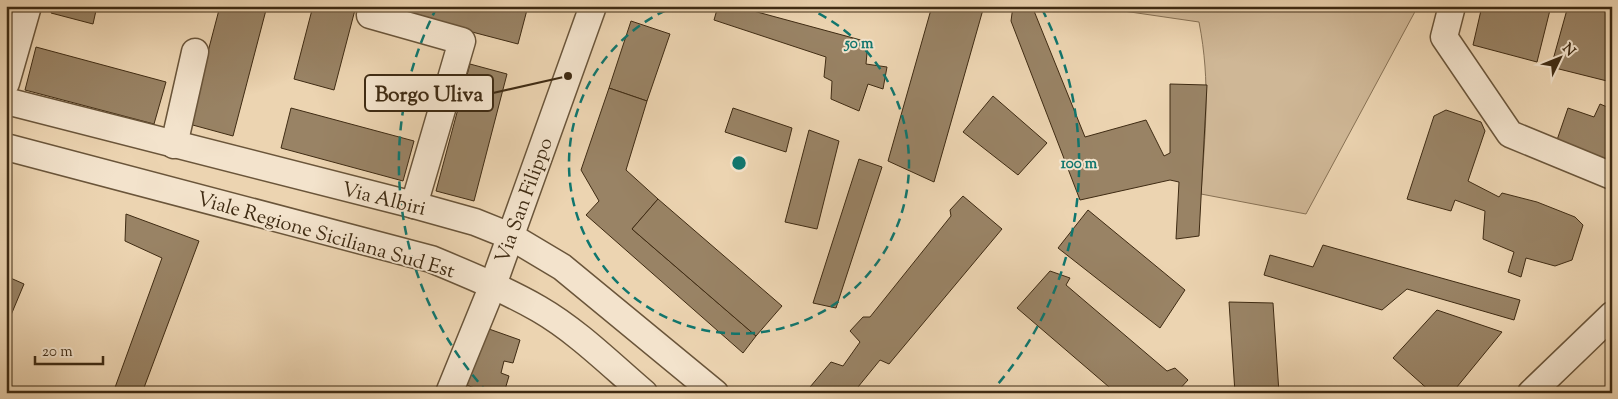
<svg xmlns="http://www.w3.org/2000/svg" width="1618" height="399" font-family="'Sorts Mill Goudy',serif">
<rect width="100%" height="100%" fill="#ecd4b1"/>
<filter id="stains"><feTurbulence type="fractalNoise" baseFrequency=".004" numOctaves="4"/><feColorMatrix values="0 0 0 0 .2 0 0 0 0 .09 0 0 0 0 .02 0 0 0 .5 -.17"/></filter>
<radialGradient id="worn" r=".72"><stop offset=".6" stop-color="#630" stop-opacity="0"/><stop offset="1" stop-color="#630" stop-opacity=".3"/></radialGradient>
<path fill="#cfb796" stroke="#877154" d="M1089 6H1418L1306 214 1201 194C1205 133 1211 83 1199 22Z"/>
<g fill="#998365" stroke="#3f2b13">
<polygon points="53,6 97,6 93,24 51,13"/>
<polygon points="220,6 253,6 266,10 233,136 189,124"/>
<polygon points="313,6 356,6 334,90 294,79"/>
<polygon points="389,6 528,6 518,44 388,10"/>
<polygon points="718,6 735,6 868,42 866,64 887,67 883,89 868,84 859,111 831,99 832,81 824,77 826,57 714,20"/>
<polygon points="932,6 984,6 934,182 888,161"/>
<polygon points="1013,6 1032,6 1085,137 1146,120 1164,156 1170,153 1170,84 1207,85 1199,236 1176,239 1179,182 1170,180 1080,200 1011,21"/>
<polygon points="1482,6 1551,6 1537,62 1473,45"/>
<polygon points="1568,6 1612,6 1611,82 1551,67"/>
<polygon points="631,21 670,34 647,101 609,88"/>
<polygon points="36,47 166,82 154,124 25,90"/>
<polygon points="470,64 507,74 474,201 436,191"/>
<polygon points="609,88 647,101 626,170 658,199 632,229 756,336 743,353 586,215 599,201 581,170"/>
<polygon points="993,96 1047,143 1018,175 963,132"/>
<polygon points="1600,104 1612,109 1612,162 1557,140 1568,108 1594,117"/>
<polygon points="291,108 414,141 403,181 281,148"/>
<polygon points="733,108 792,128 786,152 725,132"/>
<polygon points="1446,110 1481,122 1485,131 1468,181 1499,197 1502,193 1537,202 1575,217 1583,225 1572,260 1555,266 1526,258 1521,277 1508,272 1514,252 1483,239 1485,211 1455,200 1451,211 1407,199 1434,116"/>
<polygon points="809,130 839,141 817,229 785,222"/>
<polygon points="859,159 882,167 836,308 813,303"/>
<polygon points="963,196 1002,229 889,364 880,360 858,387 865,393 805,393 831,362 843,366 860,342 850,331 863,317 870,317 951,216 950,210"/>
<polygon points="658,199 782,306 756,336 632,229"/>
<polygon points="1088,210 1185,290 1160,328 1058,248"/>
<polygon points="126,214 199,241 142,393 113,393 162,258 125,241"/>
<polygon points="1323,245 1520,300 1514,320 1407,289 1382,310 1264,275 1270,255 1313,267"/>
<polygon points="1050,271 1070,278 1066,285 1167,371 1175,368 1188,380 1176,393 1116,393 1017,308"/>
<polygon points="6,276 24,284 6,327"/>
<polygon points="1229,302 1273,303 1279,393 1235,393"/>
<polygon points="1437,310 1502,332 1452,393 1432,393 1393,358"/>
<polygon points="489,329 520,340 513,363 504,361 501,373 509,376 504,393 490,393 463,384"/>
</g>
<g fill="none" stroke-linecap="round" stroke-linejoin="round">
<g stroke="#6a553a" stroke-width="29">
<g id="minor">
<polyline points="372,6 370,15 462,41 414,205"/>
<polyline points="1452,6 1444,37 1510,134 1612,176"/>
<polyline points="6,83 28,6"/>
<polyline points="6,101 414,205 475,222 510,236 562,267 715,393"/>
<polyline points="174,145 195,52"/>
<path d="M6 147 431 259C467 274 504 289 539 309 577 331 610 364 644 393"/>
<polyline points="449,393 493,285 593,6"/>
<polyline points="1531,393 1612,315"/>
</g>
</g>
<use href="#minor" stroke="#f3e3cc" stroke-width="26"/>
</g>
<g fill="none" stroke="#0f766e" stroke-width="2.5" stroke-dasharray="9 6">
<path d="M805 7A170 170 0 1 1 673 7"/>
<path d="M488 393A340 340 0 0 1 436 9M1042 9A340 340 0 0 1 990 393"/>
</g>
<g text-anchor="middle" stroke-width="4" stroke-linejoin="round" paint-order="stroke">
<g font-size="20" fill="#3f2b13" stroke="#f3e3cc">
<text transform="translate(384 198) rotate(14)" y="7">Via Albiri</text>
<text transform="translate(523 200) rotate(-70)" y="7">Via San Filippo</text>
<text transform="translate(326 234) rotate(16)" y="7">Viale Regione Siciliana Sud Est</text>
</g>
</g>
<circle cx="739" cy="163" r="8" fill="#0f766e" stroke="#f3e3cc" stroke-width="2.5"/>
<g font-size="15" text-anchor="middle" font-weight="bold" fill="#0f766e" stroke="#f3e3cc" stroke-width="4" stroke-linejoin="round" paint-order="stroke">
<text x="859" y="48">50 m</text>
<text x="1079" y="168">100 m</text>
</g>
<path fill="none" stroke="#3f2b13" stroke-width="2" d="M568 76L493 93"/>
<circle fill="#3f2b13" stroke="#f3e3cc" stroke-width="2" cx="568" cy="76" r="5"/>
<rect fill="#f3e3cc" stroke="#3f2b13" stroke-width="2" x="365" y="75" width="128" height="36" rx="5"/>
<g font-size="21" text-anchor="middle" font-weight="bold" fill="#3f2b13">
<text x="429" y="101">Borgo Uliva</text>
</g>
<rect width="1618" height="399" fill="none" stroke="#ecd4b1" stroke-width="25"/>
<rect x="8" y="8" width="1603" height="384" fill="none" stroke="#3f2b13" stroke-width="2.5"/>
<rect x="12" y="12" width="1593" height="374" fill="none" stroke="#3f2b13"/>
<g transform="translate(1560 58) rotate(47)" stroke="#f3e3cc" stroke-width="4" paint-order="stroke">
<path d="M0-4L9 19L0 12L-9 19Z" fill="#3f2b13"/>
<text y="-8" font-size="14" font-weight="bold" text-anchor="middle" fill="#3f2b13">N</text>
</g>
<path d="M35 356v8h68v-8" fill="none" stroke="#3f2b13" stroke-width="2.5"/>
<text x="42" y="356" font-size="15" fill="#3f2b13" stroke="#f3e3cc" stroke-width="4" paint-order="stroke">20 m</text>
<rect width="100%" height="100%" filter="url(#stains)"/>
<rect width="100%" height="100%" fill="url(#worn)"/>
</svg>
